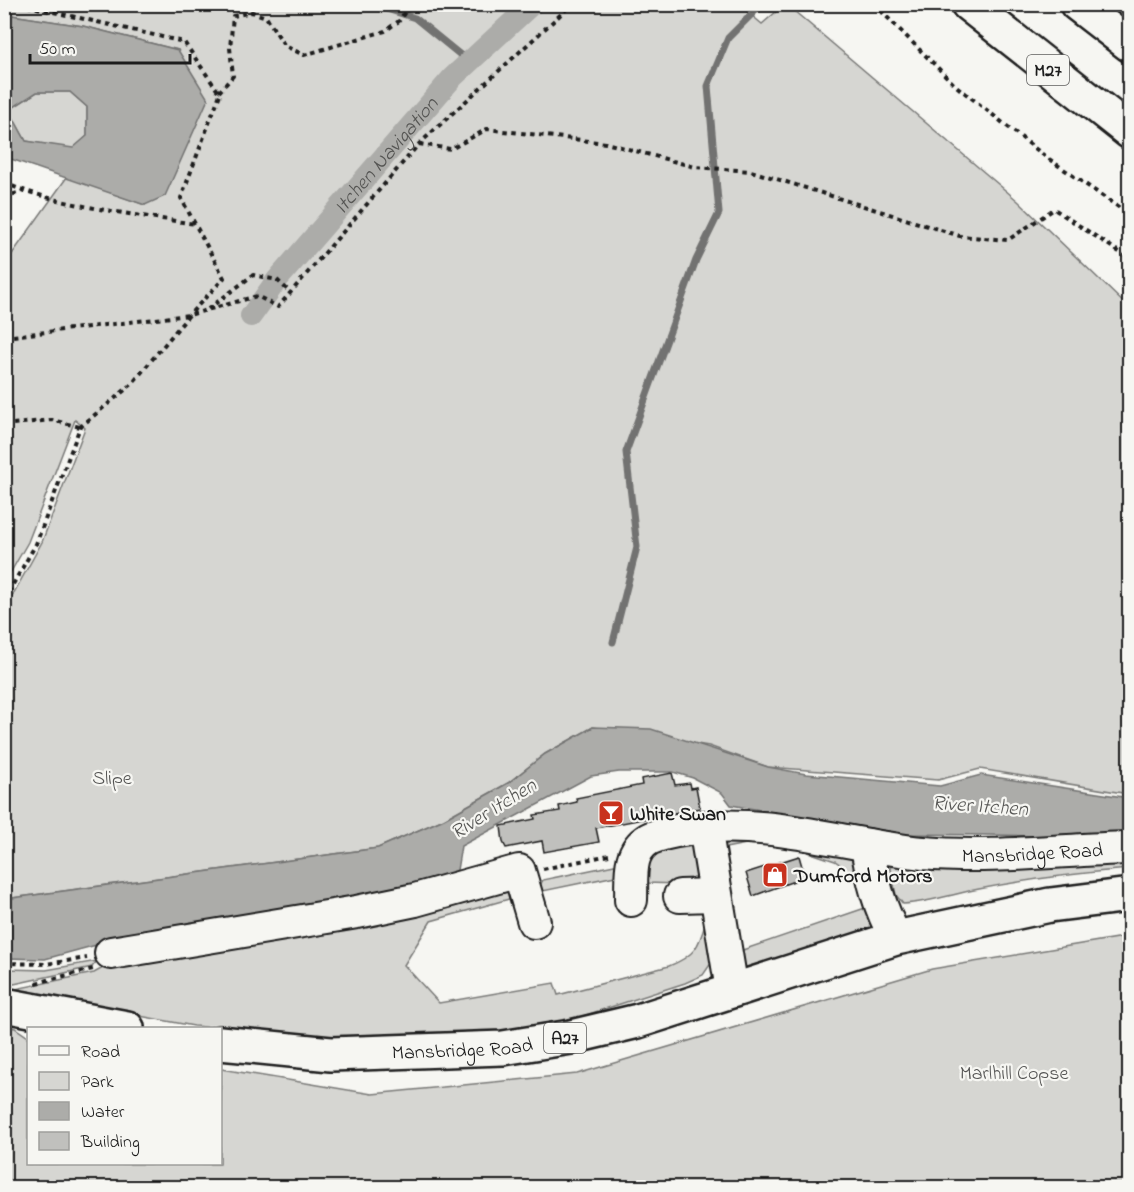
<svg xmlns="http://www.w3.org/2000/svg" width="1134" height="1192" font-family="'Indie Flower',sans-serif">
<rect width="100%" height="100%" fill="#f6f6f2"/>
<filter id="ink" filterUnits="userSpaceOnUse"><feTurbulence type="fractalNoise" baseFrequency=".0167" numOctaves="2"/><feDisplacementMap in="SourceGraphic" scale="12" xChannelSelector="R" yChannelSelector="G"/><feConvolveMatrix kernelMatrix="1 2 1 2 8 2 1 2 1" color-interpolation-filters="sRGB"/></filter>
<g filter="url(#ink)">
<g fill="#d6d6d2" stroke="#797977" stroke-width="1.5">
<polygon points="738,4 762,24 784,5 787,5 1018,201 1129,308 1129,794 980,769 938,780 768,767 709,746 593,727 545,754 508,783 444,819 378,848 5,899 5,609 42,542 85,428 75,420 28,542 5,582 5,264 67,177 145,205 178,50 83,26 5,14 5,5"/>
<polygon points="37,92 70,92 87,107 87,136 73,149 26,141 9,110"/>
<polygon points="718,833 848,850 861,880 849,880 845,868 835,861 781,843 751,843 720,849"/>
<polygon points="698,836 700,878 680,884 646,883 647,856"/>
<path d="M1129 853V869C1079 873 1029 879 979 889 953 894 930 902 903 904L896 895 888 855Z"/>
<polygon points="619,864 615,876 543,891 540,885 543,880"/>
<path d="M509 886 516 897 431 921 404 965 439 1003 554 983 558 995 669 966C699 954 699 944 708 915L714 959 703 975 685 983 555 1025 483 1038 331 1039 194 1026 15 993V989L94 973 121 958Z"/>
<polygon points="871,906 876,920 873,931 746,974 734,953"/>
<polygon points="1129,936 1129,1187 5,1187 5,1026 15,1028 28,1037 28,1164 220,1164 221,1069 372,1094 577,1074 932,969"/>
<polygon points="97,961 92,967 14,984 5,983 5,969 46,970"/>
</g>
<g fill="#acaca9" stroke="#727271" stroke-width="1.5" fill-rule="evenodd">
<path d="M5 14 83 26 178 50 208 99 165 196 145 205 5 157ZM37 92H70L87 107V136L73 148 26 141 9 110Z"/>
<polygon points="593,727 651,729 768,767 806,774 940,786 981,775 1129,798 1129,837 905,834 731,805 722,793 693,778 673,772 619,772 591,776 461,846 455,882 122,938 45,959 5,958 5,899 378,848 444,819 508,783 545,754"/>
</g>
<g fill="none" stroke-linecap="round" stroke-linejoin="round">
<g stroke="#727271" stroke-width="7">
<polyline points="374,5 415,18 469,62"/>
<polyline points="613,642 637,547 626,452 696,260 719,213 708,86 728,38 762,4"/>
</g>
<path stroke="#acaca9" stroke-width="22" id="s1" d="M251 316 277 280 453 77 532 4"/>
</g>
<g fill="#c0c0bd" stroke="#1c1c1c" stroke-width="1.5">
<polygon points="672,773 675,785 690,783 691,788 696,787 700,808 596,828 599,842 544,852 542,841 506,848 503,842 501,826 535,819 534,815 560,811 559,806 577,802 576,798 642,785 641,779"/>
<polygon points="799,856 805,877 753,896 746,873"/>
</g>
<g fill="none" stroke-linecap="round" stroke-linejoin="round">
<g stroke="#1c1c1c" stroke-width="36">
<g id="minor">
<polyline points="705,827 732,990"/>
<path d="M867 845C872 880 879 907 896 938"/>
<polyline points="680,896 715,895"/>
<path id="s2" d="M631 900C632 878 627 852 649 839 661 833 676 831 689 829 769 818 844 845 923 853 990 859 1060 850 1127 848"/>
<polyline points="111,953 357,912 415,900 519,871 534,922"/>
</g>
</g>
<g stroke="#1c1c1c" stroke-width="38">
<g id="major">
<polyline points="4,1005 127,1028"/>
<path id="s3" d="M220 1043 331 1054 503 1048 571 1037 638 1021 896 938 1050 905 1130 895"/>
</g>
</g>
<g stroke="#1c1c1c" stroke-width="38">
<g id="highway">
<polyline points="968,4 1130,132"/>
<polyline points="1077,4 1130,45"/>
</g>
</g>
<g stroke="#1c1c1c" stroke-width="4" stroke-dasharray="4.5 4.5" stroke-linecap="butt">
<polyline points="874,4 955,85 1046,157 1130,215"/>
<polyline points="219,92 233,76 230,48 233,16 252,12 266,17 285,46 304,55 385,31 399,21 410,4"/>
<polyline points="419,144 451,149 487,129 606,143 695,167 751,171 960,236 1008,240 1054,209 1130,259"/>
<path d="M4 183C64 207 132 214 195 224"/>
<polyline points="4,197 24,191"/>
<polyline points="208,309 253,275 277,280 291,293"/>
<polyline points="4,337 189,315 257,296 278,307 419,144 572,4"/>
<polyline points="4,425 52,420 80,427"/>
<polyline points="4,600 36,544 80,427 131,385 189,315 224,278 181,198 220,94 184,42 19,4"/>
<polyline points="543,869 609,855"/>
<polyline points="4,963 46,964 87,958"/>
<polyline points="36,983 93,969"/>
</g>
<use href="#minor" stroke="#f6f6f2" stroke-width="32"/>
<use href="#major" stroke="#f6f6f2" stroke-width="33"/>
<use href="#highway" stroke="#f6f6f2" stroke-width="33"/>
</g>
</g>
<defs>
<g id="bar-square" transform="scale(1.35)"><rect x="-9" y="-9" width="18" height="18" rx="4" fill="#c8321e" stroke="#f6f6f2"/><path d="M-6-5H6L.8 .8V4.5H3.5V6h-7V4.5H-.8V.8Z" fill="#fff"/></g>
<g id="shop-square" transform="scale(1.35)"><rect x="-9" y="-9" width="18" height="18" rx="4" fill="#c8321e" stroke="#f6f6f2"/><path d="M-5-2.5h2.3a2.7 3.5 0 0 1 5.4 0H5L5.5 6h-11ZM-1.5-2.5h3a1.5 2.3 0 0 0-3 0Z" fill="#fff"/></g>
</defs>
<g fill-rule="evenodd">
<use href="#bar-square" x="611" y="813"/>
<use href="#shop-square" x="775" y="875"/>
</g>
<g text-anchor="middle" stroke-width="4.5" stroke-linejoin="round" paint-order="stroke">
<g fill="#f6f6f2" stroke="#5d5d5c" stroke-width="1.5">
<rect x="1027" y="55" width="42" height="30" rx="4.5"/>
<rect x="544" y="1023" width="42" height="30" rx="4.5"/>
</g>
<g font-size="18" font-weight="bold" fill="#1c1c1c">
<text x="1048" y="76">M27</text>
<text x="565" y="1044">A27</text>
</g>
<g font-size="20" fill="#545453" stroke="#f6f6f2">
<text x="112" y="784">Slipe</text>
<text x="1014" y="1079">Marlhill Copse</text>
</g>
<g font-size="20" font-weight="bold" fill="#1c1c1c" stroke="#f6f6f2" text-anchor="start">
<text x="630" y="820">White Swan</text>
<text x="794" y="882">Dumford Motors</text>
</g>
<g font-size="20" fill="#1c1c1c" stroke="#f6f6f2">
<text dy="7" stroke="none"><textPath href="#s2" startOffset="454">Mansbridge Road</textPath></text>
<text dy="7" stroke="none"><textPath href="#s3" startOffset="243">Mansbridge Road</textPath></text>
</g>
<g font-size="21" font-style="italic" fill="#565654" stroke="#f6f6f2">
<text dy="7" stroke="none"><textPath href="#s1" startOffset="210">Itchen Navigation</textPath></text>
<text transform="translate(980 805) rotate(4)" y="7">River Itchen</text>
<text transform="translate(493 808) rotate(-32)" y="7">River Itchen</text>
</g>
</g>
<rect width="1134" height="1192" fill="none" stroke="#f6f6f2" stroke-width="24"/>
<rect x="12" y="12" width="1110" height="1168" fill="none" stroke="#1c1c1c" stroke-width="2" filter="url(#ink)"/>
<rect x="27" y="1027" width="195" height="138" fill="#f6f6f2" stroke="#9f9f9c" stroke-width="1.5"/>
<rect x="39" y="1046" width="30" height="9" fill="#f6f6f2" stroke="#9f9f9c" stroke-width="1.5"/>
<text x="81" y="1057" font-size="18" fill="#1c1c1c">Road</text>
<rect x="39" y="1072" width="30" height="18" fill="#d6d6d2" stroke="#9f9f9c" stroke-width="1.5"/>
<text x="81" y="1087" font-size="18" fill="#1c1c1c">Park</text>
<rect x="39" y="1102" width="30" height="18" fill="#acaca9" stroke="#9f9f9c" stroke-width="1.5"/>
<text x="81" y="1117" font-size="18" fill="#1c1c1c">Water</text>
<rect x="39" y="1132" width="30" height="18" fill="#c0c0bd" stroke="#9f9f9c" stroke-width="1.5"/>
<text x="81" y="1147" font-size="18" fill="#1c1c1c">Building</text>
<path d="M30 54v9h160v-9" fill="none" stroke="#1c1c1c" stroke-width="3"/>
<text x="39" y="54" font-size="18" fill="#1c1c1c" stroke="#f6f6f2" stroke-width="4.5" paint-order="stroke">50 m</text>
</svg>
